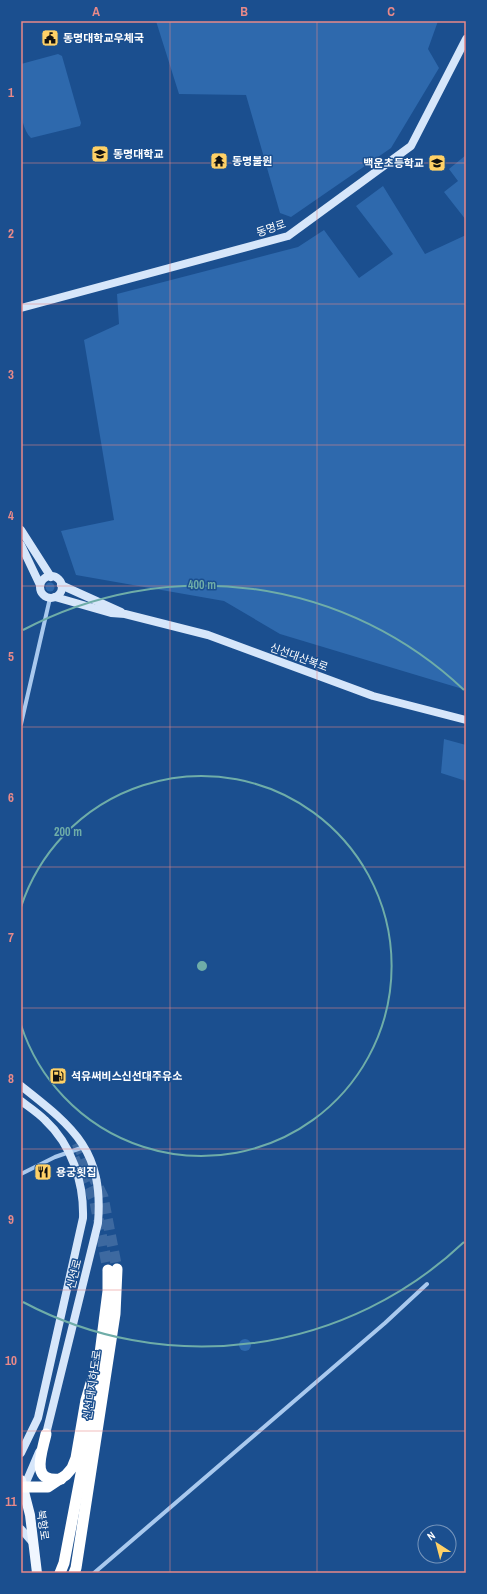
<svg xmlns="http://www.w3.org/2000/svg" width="487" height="1594" font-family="'Archivo Narrow','Noto Sans KR',sans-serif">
<rect width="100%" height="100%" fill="#1b4f8f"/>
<g fill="#2e69ad">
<polygon points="156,21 438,21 428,49 439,68 391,148 291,217 280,213 246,95 179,94"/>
<path d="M58 54 62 56 81 123 80 126 31 138C16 123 21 84 21 64Z"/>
<polygon points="466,155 466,220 444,192 458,181 449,169"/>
<polygon points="383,186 425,254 466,235 466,690 280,634 224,601 76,575 61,531 114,520 84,340 119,324 117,294 298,247 324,230 359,278 393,254 356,206"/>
<circle cx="50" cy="587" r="4.5"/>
<polygon points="444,739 466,745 466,781 441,773"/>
<circle cx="245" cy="1345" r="6"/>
</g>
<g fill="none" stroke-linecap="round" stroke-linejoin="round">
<g stroke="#3d69a0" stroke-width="11" stroke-dasharray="11 5.5" stroke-linecap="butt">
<polyline points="77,1143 103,1197 117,1269"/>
<polyline points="74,1158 95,1202 108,1270"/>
</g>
<g stroke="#a9c9ee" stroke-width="4">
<polyline points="21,724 50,598"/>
<polyline points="21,1174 55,1157 84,1147"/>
<polyline points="94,1573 385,1323 427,1284"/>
</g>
<g stroke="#d6e6fa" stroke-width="8">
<polyline points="21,308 288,236 411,146 466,39"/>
<polyline points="21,530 51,577"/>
<polyline points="21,545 40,585"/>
<circle cx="51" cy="587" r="11"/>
<polyline points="61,585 121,612"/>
<polyline points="55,597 111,613 125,614 208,635 373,696 466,720"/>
<path d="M21 1086C73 1127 104 1150 98 1223L45 1438"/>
<path d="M21 1101C29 1107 38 1113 45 1120 72 1145 84 1183 83 1218L38 1418 21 1453"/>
<polyline points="21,1490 24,1487 39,1452"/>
<polyline points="21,1529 33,1543"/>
</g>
<polyline stroke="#f0f6ff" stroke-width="10" points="21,1480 30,1515 37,1573"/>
<g stroke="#fff" stroke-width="11">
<path d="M46 1434C42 1453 29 1483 61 1479"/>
<polyline points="24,1487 48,1487 66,1475 72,1468 76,1458 86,1400 91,1383"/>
<polyline points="60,1573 64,1563 92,1416 108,1291 108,1270"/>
<polyline points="74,1573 76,1568 115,1314 117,1269"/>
</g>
</g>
<path fill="none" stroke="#e88989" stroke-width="1" stroke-opacity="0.55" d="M170 21V1573M317 21V1573M21 163H466M21 304H466M21 445H466M21 586H466M21 727H466M21 867H466M21 1008H466M21 1149H466M21 1290H466M21 1431H466"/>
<g fill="none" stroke="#6fada8" stroke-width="2">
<path d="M21 907A190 190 0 1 1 21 1025"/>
<path d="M464 1242A381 381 0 0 1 23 1302M23 630A381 381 0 0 1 464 690"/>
</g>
<defs>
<g id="civic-square" transform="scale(0.9)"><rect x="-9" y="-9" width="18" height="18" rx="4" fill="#ffd166" stroke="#1b4f8f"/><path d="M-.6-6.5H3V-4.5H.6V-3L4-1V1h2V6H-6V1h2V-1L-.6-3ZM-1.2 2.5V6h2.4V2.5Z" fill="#111"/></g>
<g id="university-square" transform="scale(0.9)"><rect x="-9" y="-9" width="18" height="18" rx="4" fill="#ffd166" stroke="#1b4f8f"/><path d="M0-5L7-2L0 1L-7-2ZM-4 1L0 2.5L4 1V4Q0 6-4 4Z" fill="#111"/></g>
<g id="temple-square" transform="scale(0.9)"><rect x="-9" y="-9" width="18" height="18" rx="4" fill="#ffd166" stroke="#1b4f8f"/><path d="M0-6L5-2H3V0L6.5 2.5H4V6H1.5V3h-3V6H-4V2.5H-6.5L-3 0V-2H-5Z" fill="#111"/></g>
<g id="school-square" transform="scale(0.9)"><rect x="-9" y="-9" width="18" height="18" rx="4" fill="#ffd166" stroke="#1b4f8f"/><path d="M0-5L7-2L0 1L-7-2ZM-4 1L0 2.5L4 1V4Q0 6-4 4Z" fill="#111"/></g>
<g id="fuel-square" transform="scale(0.9)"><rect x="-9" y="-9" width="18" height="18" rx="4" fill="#ffd166" stroke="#1b4f8f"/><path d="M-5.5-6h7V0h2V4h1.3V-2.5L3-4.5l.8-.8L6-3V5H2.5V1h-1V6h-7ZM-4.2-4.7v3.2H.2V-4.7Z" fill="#111"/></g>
<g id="restaurant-square" transform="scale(0.9)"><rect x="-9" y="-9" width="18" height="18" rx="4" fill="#ffd166" stroke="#1b4f8f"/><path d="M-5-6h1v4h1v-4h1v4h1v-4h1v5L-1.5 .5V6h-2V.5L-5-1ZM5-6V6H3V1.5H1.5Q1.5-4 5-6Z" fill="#111"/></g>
</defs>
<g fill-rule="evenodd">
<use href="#civic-square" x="50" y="38"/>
<use href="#university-square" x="100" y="154"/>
<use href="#temple-square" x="219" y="161"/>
<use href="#school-square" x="437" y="163"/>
<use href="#fuel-square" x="58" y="1076"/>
<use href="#restaurant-square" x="43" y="1172"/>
</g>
<g text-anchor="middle" stroke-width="3" stroke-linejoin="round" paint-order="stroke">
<g font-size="11" font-weight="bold" fill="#fff" stroke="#1b4f8f" text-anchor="start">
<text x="63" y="42">동명대학교우체국</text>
<text x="113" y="158">동명대학교</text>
<text x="232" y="165">동명불원</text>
<text x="424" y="167" text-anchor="end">백운초등학교</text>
<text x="71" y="1080">석유써비스신선대주유소</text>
<text x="56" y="1176">용궁횟집</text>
</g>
<g font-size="11" fill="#fff" stroke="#1b4f8f">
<text transform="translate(271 228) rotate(-19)" y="4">동명로</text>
<text transform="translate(299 657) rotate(20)" y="4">신선대산복로</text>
<text transform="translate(74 1274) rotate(-76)" y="4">신선로</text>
<text transform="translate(92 1385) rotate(-82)" y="4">신선대지하도로</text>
<text transform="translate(43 1525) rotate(82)" y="4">북항로</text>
</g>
</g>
<circle cx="202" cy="966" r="6" fill="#6fada8" stroke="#1b4f8f" stroke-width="2"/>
<g font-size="12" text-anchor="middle" font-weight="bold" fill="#6fada8" stroke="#1b4f8f" stroke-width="3" stroke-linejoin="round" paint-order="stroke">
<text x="202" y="589">400 m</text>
<text x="68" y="836">200 m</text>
</g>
<rect width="487" height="1594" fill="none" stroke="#1b4f8f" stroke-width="44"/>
<g transform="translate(437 1544) rotate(324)"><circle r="19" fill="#1b4f8f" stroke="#7695bc"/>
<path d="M0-3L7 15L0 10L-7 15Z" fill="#ffd166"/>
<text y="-6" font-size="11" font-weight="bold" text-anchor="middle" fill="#ffffff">N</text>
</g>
<rect x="22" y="22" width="443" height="1550" fill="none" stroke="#e88989" stroke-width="1.5"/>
<g font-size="13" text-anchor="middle" font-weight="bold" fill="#e88989">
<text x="96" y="16">A</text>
<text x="244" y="16">B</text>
<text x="391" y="16">C</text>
<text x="11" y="97">1</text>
<text x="11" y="238">2</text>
<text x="11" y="379">3</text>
<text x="11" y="520">4</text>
<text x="11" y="661">5</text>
<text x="11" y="802">6</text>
<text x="11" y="942">7</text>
<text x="11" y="1083">8</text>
<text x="11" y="1224">9</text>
<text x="11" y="1365">10</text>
<text x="11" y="1506">11</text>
</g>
</svg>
